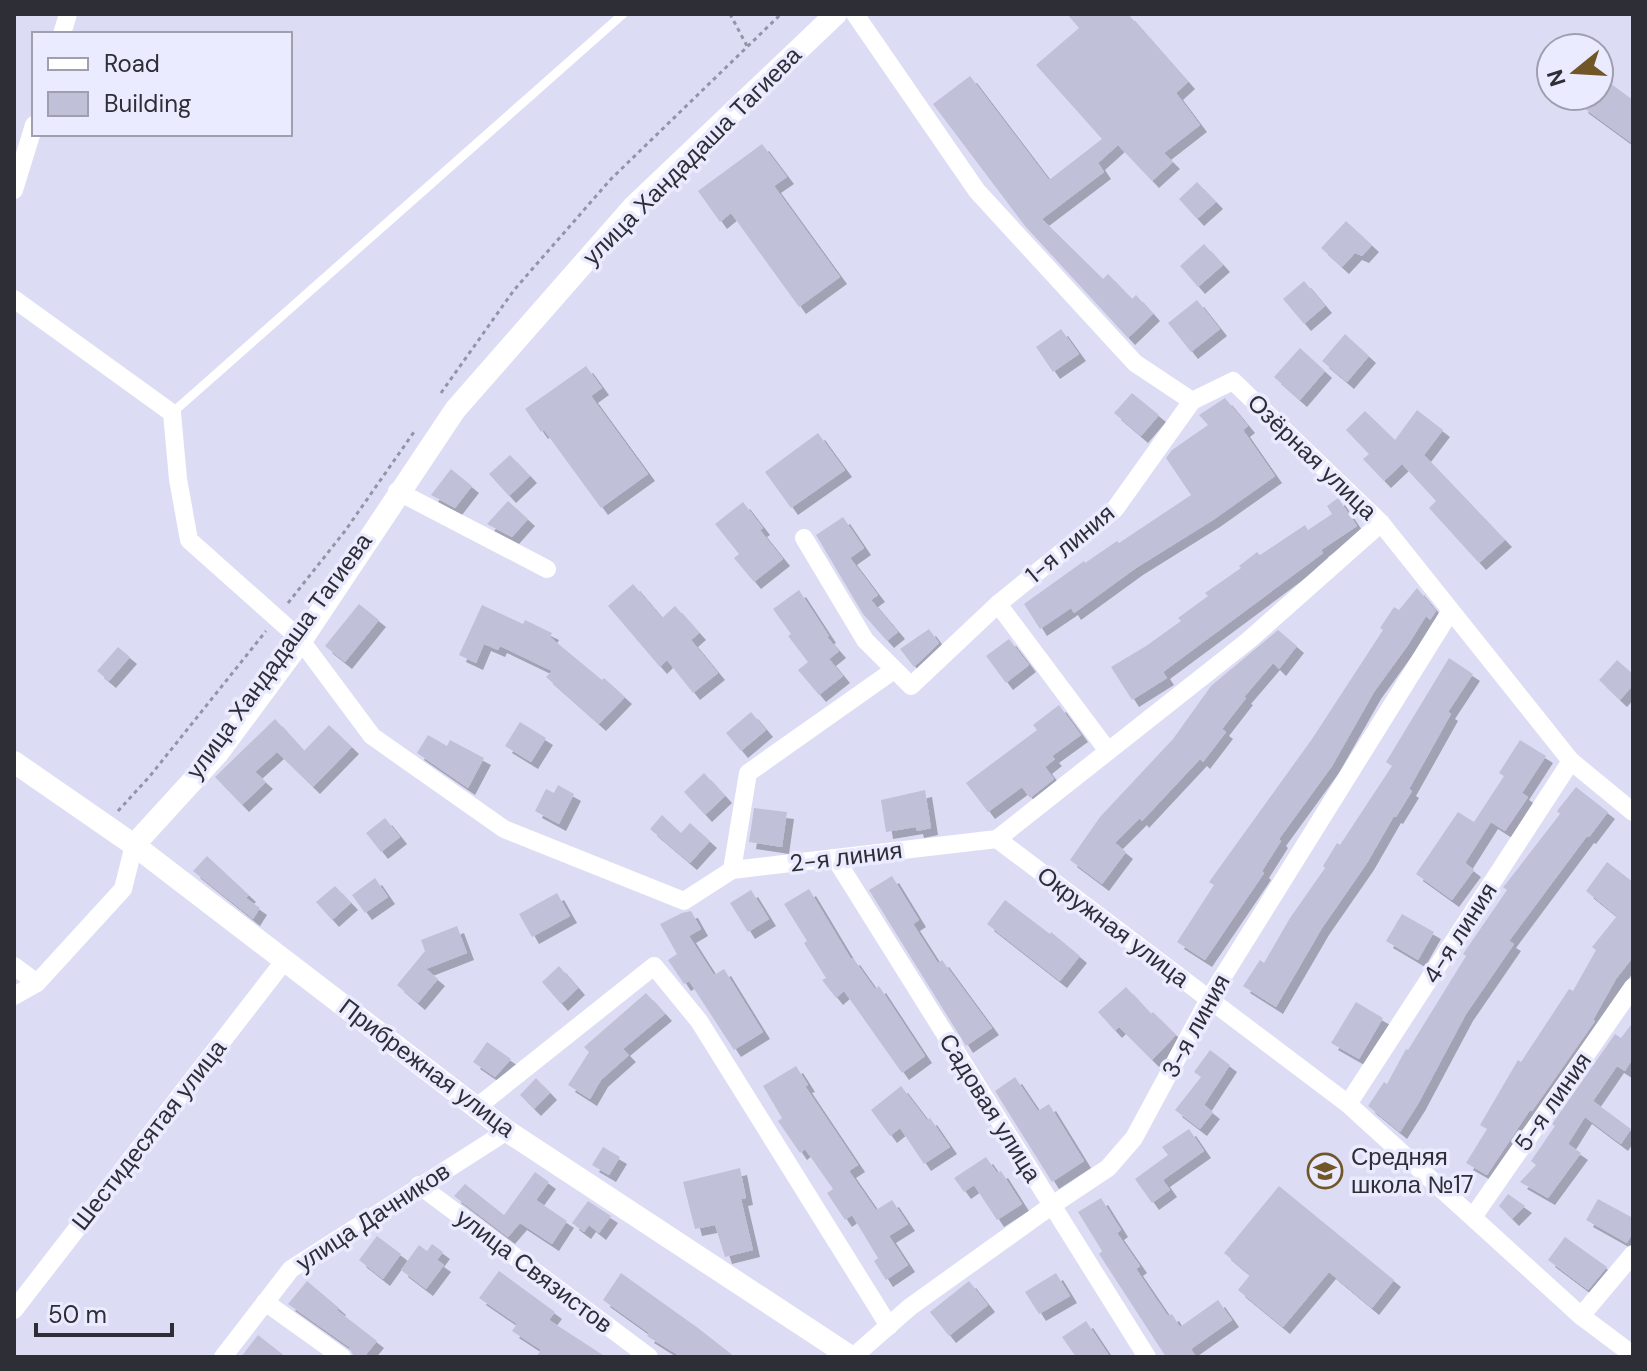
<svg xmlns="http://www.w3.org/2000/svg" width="1647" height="1371" font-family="'DM Sans',sans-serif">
<defs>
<filter id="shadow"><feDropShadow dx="7" dy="7" stdDeviation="0" flood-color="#0004"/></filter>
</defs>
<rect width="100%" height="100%" fill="#dcddf5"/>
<g fill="#c0c1d8" filter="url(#shadow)">
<polygon points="1067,14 1128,14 1188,82 1176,93 1200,125 1164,153 1173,162 1152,181 1118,145 1098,163 1104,172 1042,219 1103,279 1108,274 1132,299 1136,295 1153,314 1128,338 1025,226 933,104 970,76 1049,180 1102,139 1036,65 1079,28"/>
<polygon points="1599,75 1633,100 1633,144 1581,106 1588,96 1599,96"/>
<polygon points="762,144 787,177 774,186 840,277 799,307 731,213 720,222 698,191"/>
<polygon points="1197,182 1216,202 1197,219 1179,199"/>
<polygon points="1346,221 1372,245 1362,256 1355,253 1342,267 1321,248"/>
<polygon points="1204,244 1223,265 1198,287 1180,266"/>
<polygon points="1304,281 1325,306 1304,324 1283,299"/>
<polygon points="1197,300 1220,329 1191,352 1168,323"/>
<polygon points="1061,329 1079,354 1053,372 1036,347"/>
<polygon points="1345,334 1369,356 1347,382 1322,361"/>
<polygon points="1300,348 1325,371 1300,400 1274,377"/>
<polygon points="586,366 602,388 591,396 648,474 601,508 544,430 541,432 525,409"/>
<polygon points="1132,393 1159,415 1141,436 1114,413"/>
<polygon points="1225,398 1248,426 1243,430 1275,476 1213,520 1136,568 1074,613 1071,608 1040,629 1024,604 1084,561 1085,563 1117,541 1119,543 1191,495 1166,458 1172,450 1208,425 1199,415"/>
<polygon points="1417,410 1443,430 1424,455 1505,540 1479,563 1429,508 1436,501 1402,464 1384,481 1363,459 1369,454 1346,430 1365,411 1395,440"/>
<polygon points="818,433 845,470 791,508 765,472"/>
<polygon points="510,455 530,476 509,496 489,474"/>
<polygon points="451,469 472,486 455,508 431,495"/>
<polygon points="1338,498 1357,526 1321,550 1323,553 1163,672 1167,678 1132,700 1111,667 1146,646 1181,621 1178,618 1208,596 1205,593 1241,568 1239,566 1257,552 1260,555 1305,525 1308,530 1332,514 1327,506"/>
<polygon points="508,501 528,519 512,537 487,524"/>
<polygon points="743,502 763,528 760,530 783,559 754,582 734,558 739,554 715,524"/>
<polygon points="843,517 864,548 850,558 878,595 871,600 898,632 887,641 863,614 816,535"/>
<polygon points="633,584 662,618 675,606 699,633 691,640 718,673 693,693 667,660 660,667 608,606"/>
<polygon points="1417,588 1436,611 1430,620 1426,616 1408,645 1374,692 1332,766 1279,839 1281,841 1262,871 1264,873 1205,960 1177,942 1214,885 1209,882 1312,739 1383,630 1380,628 1394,607 1399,610"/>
<polygon points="799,590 829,636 827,637 839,651 829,659 843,676 819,695 798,670 808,662 788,636 791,634 773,609"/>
<polygon points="359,604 379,620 345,662 325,646"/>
<polygon points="482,605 523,624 525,620 552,633 550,637 602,680 604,678 625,697 599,724 546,677 552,671 500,646 498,650 484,644 476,663 459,655"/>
<polygon points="929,629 939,643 914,667 900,649"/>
<polygon points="1278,630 1297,646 1279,669 1273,663 1244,697 1246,698 1222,729 1226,732 1203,762 1200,759 1142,821 1140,818 1115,843 1126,852 1102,884 1070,860 1100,817 1173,739 1211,686"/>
<polygon points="1009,639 1029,665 1006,683 986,656"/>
<polygon points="118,647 130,657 109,681 97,671"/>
<polygon points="1449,658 1473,674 1448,712 1451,714 1409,789 1412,791 1396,817 1394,816 1367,863 1322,928 1276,1007 1243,986 1260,960 1264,963 1290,918 1325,868 1323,866 1337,843 1340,845 1392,766 1386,762"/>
<polygon points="1617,660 1633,674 1633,685 1620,700 1599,680"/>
<polygon points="1059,705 1081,735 1052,756 1055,759 1045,767 1054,779 1030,798 1022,787 988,812 966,783 1037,730 1033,725"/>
<polygon points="751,712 766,730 741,751 726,733"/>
<polygon points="275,719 304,751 329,725 352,747 313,787 277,752 255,772 266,782 242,805 215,777"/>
<polygon points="520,722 546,738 531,762 505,746"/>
<polygon points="428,735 447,746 450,740 484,758 468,788 417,753"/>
<polygon points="1520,740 1546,756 1522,793 1528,797 1505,831 1491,822 1465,863 1474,870 1452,900 1416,874 1458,812 1474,822 1504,776 1499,773"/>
<polygon points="704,773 725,796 705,815 684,792"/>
<polygon points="558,785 574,794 559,824 535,811 546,789 554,793"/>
<polygon points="1576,787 1608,812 1589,837 1587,836 1509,941 1514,944 1466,1014 1418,1104 1400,1132 1368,1106 1384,1082 1387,1084 1406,1049 1408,1050 1466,956 1463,954 1507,890 1503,887 1505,885 1560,814 1557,811"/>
<polygon points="925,790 931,828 917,831 916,827 886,832 881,800"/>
<polygon points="754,808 787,812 782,847 749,842"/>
<polygon points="662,815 681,833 690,823 710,841 690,863 650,829"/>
<polygon points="385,818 400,837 381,852 366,833"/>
<polygon points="207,856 249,895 246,898 260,908 253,919 193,871"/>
<polygon points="1607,862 1633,882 1633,957 1616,979 1593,1020 1595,1021 1532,1111 1530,1110 1487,1175 1466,1163 1487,1129 1480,1125 1518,1060 1521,1062 1569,989 1573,991 1596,950 1592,947 1617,916 1586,891"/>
<polygon points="892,876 919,920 913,924 938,963 942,960 992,1028 966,1046 869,890"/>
<polygon points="375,878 388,897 365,913 352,895"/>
<polygon points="335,886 351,903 332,920 316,902"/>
<polygon points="809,889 851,959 853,958 875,989 879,986 925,1056 902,1073 844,991 836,998 822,980 826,978 804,943 807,941 784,904"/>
<polygon points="751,890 769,919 748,932 730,903"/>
<polygon points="557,893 570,916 532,937 519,914"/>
<polygon points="1005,900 1050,934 1051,932 1080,956 1060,981 987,924"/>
<polygon points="691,911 701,929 689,936 714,975 724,969 763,1032 734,1050 689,981 684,984 668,960 677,954 660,924 682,913"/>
<polygon points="1402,914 1434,932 1418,960 1386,941"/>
<polygon points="457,926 467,953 426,969 438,979 418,1003 397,985 425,951 421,940"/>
<polygon points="559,966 578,988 561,1004 542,982"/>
<polygon points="1126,987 1151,1014 1153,1012 1176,1035 1152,1060 1119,1027 1115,1031 1098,1012"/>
<polygon points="646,993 665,1014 623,1049 629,1055 601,1080 590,1099 568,1085 589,1052 584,1047"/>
<polygon points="1356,1002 1383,1018 1359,1059 1331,1043"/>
<polygon points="1633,1022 1633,1058 1625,1071 1617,1066 1593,1101 1631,1129 1621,1144 1585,1117 1568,1144 1581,1153 1548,1198 1520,1182 1536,1165 1531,1161 1555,1126 1552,1124 1615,1034 1621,1038"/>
<polygon points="487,1042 511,1059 495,1077 473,1062"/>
<polygon points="1210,1050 1230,1065 1204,1105 1213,1112 1200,1129 1175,1110 1201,1077 1194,1072"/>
<polygon points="796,1066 808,1085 805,1086 858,1165 849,1171 876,1210 892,1200 908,1224 889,1236 908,1265 886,1280 874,1261 878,1258 852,1215 845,1220 827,1193 833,1189 805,1149 800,1153 778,1121 782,1118 763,1086"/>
<polygon points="1015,1077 1038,1111 1049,1104 1084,1161 1052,1182 995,1091"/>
<polygon points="536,1078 550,1093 534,1109 520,1095"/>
<polygon points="901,1086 927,1120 930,1118 950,1147 924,1164 900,1128 890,1136 871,1110"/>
<polygon points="1189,1129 1204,1151 1163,1180 1170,1190 1152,1203 1135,1179 1168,1155 1162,1147"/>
<polygon points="603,1147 620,1157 609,1175 592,1165"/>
<polygon points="986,1157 997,1173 1001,1171 1022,1204 997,1220 974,1185 964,1192 954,1178"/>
<polygon points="740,1168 746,1198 741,1199 753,1250 725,1257 715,1225 695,1229 683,1182"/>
<polygon points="535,1172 549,1182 536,1200 567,1221 552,1244 520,1223 508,1237 454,1196 465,1184 504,1215"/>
<polygon points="1279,1186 1394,1280 1372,1308 1329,1272 1283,1327 1238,1290 1250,1275 1224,1253"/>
<polygon points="1508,1194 1525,1206 1512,1219 1499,1206"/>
<polygon points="1101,1198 1121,1230 1117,1233 1140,1266 1136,1269 1168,1316 1172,1314 1180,1327 1218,1300 1232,1320 1191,1349 1196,1357 1166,1357 1099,1254 1102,1251 1078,1212"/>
<polygon points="1598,1199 1633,1218 1633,1232 1627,1243 1586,1220"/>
<polygon points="588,1201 611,1216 599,1233 589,1225 584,1232 572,1223"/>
<polygon points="377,1236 401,1254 383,1279 359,1260"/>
<polygon points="1565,1237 1607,1267 1588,1290 1548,1260"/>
<polygon points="432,1244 443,1252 437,1260 444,1265 426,1289 401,1270 419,1245 427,1251"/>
<polygon points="499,1271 555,1312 549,1320 606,1357 536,1357 541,1350 512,1331 517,1324 479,1298"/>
<polygon points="621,1273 698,1328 735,1357 681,1357 647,1336 649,1333 603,1300"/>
<polygon points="1056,1273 1070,1296 1039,1314 1025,1292"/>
<polygon points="307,1281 339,1308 337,1310 377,1341 364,1357 354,1357 349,1347 288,1304"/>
<polygon points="969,1281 988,1305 949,1336 930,1312"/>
<polygon points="1086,1321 1110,1357 1076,1357 1062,1337"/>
<polygon points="258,1335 286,1357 241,1357"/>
</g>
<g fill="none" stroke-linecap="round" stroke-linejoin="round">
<g stroke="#9394a6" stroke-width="3" stroke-dasharray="4 4" stroke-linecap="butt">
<polyline points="730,14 747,46"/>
<polyline points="441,393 514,290 611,179 781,14"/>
<polyline points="288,603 345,531 414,432"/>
<polyline points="118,811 150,776 266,631"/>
</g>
<polyline stroke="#fff" stroke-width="9" points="172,413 623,14"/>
<g stroke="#fff" stroke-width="18">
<polyline points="855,14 977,191 1135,363 1192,401 1233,381 1381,523 1571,761 1633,812"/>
<polyline points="62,34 68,14"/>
<polyline points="14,190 34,125"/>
<polyline points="14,299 172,413 178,479 189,540 299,638 372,736 504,829 684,901 732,870 997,839 1249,640 1381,523"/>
<polyline points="397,491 547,569"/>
<polyline points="804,538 865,640 911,686 998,604 1115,509 1192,401"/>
<polyline points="998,604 1108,751"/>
<polyline points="997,839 1348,1104 1581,1316 1633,1355"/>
<polyline points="835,858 1147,1357"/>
<polyline points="732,870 748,773 894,670"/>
<polyline points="14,966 37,983"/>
<polyline points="14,996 37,983 123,889 134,845"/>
<polyline points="1348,1104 1571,761"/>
<polyline points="477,1107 654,966 699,1021 889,1326"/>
<polyline points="419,1185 649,1357"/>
<polyline points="1473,1217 1633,987"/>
<polyline points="265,1302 342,1357"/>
<polyline points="14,1310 285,960"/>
<polyline points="1581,1316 1633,1254"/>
<polyline points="223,1357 291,1269 507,1131"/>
<polyline points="853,1357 910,1307 1051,1206 1108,1168 1134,1138 1209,999 1450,612"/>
</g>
<g stroke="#fff" stroke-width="22">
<polyline points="14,762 134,845 507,1131 851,1357"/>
<polyline points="134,845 218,753 301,641 455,410 633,207 836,14"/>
</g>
</g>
<defs>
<g id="school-ring" transform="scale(1.8)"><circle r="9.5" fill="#eaebfe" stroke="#715628" stroke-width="1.5"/><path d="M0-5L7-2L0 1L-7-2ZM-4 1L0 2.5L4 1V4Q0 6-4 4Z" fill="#715628"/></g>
</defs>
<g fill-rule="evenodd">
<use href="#school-ring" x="1325" y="1171"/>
</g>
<g text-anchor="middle" stroke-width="7" stroke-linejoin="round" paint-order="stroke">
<g font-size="24" fill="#2e2e37" stroke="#eaebfe">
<text transform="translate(692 156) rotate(-45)" y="8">улица Хандадаша Тагиева</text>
<text transform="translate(1312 457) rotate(44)" y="8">Озёрная улица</text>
<text transform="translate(1070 544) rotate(-40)" y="8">1-я линия</text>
<text transform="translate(279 656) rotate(-54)" y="8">улица Хандадаша Тагиева</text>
<text transform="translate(846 857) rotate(-7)" y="8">2-я линия</text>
<text transform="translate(1113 927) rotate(37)" y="8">Окружная улица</text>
<text transform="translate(1460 933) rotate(-57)" y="8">4-я линия</text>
<text transform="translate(1196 1026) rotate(-61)" y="8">3-я линия</text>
<text transform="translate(427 1068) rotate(37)" y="8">Прибрежная улица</text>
<text transform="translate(1553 1102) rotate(-55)" y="8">5-я линия</text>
<text transform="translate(990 1108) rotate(58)" y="8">Садовая улица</text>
<text transform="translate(149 1135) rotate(-52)" y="8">Шестидесятая улица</text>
<text transform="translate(373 1217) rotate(-33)" y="8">улица Дачников</text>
<text transform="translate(534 1271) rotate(37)" y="8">улица Связистов</text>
</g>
<g font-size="24" fill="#2e2e37" stroke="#eaebfe" text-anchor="start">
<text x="1351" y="1165">Средняя<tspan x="1351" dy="28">школа №17</tspan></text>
</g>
</g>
<rect width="1647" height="1371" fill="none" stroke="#2e2e37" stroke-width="32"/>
<rect x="32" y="32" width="260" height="104" fill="#eaebfe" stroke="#9f9fae" stroke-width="2"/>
<rect x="48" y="58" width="40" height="12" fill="#ffffff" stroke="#9f9fae" stroke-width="2"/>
<text x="104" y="72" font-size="24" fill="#2e2e37">Road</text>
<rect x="48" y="92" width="40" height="24" fill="#c0c1d8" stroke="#9f9fae" stroke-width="2"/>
<text x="104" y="112" font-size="24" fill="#2e2e37">Building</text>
<g transform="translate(1575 72) rotate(252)"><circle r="38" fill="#eaebfe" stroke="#9f9fae" stroke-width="2"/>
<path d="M0-6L14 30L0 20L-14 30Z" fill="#715628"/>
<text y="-12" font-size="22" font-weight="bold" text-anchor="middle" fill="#2e2e37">N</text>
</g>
<path d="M36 1323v12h136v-12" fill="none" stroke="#2e2e37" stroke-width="4"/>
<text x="48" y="1323" font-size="24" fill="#2e2e37" stroke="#eaebfe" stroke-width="6" paint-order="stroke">50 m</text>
</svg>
